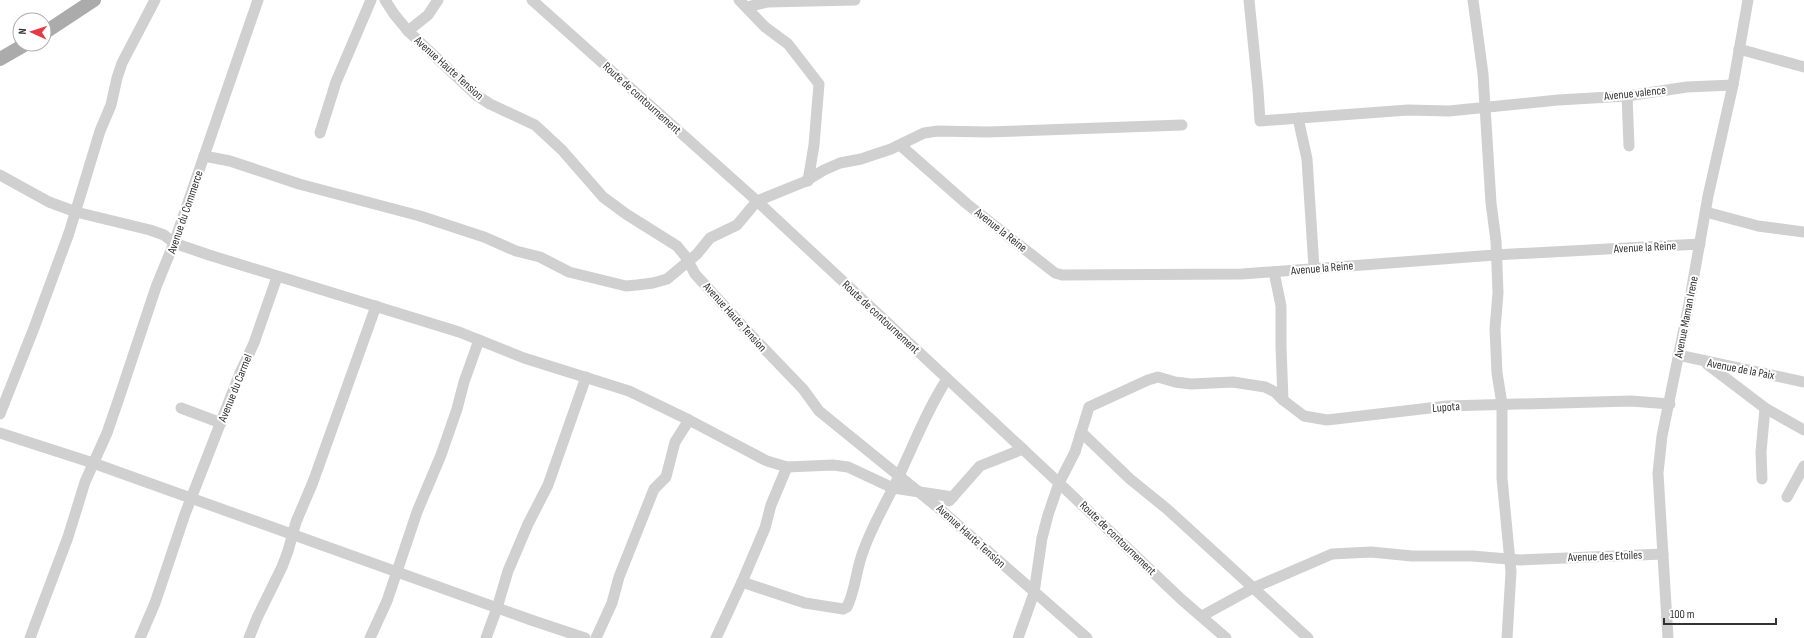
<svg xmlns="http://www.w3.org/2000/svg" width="1804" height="638" font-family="'Sofia Sans Condensed',sans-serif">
<rect width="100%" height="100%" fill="#fff"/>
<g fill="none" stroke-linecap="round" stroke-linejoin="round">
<g stroke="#d0d0d0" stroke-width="11">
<polyline points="385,0 394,14 408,31 476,95 490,104 535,125 562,150 603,197 626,214 677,246 686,257 695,274 751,335 803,389 819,411 941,510 1087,638"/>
<polyline points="532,0 757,201 1059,483 1181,599 1226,638"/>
<polyline points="739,0 765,27 788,44 819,84 814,145 808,181"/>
<polyline points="1249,0 1258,90 1260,121 1408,110 1449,111 1558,100 1627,96 1687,87 1733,85"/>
<polyline points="1473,0 1483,74 1491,203 1496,241 1498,293 1495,329 1497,373 1502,404 1502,478 1511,572 1507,638"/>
<polyline points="747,7 768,2 855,0"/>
<polyline points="408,31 428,15 438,0"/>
<polyline points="1739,49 1804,67"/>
<polyline points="1627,96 1629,146"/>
<polyline points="1298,118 1307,159 1314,268"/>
<polyline points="320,133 336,82 371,0"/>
<polyline points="900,145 967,204 1055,273 1062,275 1242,274 1495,255 1700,244"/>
<polyline points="204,156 230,161 299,184 420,216 484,237 516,251 540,257 569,272 626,286 637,285 653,283 667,279 697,254 710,238 737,225 757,201 804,182 824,170 840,163 861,159 891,149 924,133 938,131 987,132 1182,125"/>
<polyline points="0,175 49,202 76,212 150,230 164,235 174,243 209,255 459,332 524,358 629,391 689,420 767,461 787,467 833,465 848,467 893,488 953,497"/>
<polyline points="1706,212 1758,226 1804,232"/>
<polyline points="1274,272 1281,306 1281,347 1283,400"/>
<polyline points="1678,355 1804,382"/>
<polyline points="1707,364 1765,408 1804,430"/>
<polyline points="181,408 221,423"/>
<polyline points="0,414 34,328 69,233 100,131 111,105 117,78 122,63 155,0"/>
<polyline points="1081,432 1130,479 1167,509 1308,638"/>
<polyline points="0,433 93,463 531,620 585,638"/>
<polyline points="1762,479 1761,452 1765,408"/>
<polyline points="1787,497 1804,466"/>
<polyline points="949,501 980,466 1023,449"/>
<polyline points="742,582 765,528 771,505 787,467"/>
<polyline points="1202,616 1253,588 1332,554 1371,552 1412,556 1472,556 1520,560 1663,554"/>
<polyline points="30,638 68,537 85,482 107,433 118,401 156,287 174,243 258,0"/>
<polyline points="140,638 155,603 185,514 240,373 254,343 277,277"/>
<polyline points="249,638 257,618 282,567 288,551 296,522 313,482 376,306"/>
<polyline points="370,638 387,601 417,512 441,455 457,409 464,382 479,340"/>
<polyline points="486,638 497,608 508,571 528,524 548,485 586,377"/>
<polyline points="596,638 612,603 619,577 654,489 666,477 675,442 689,420"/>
<path d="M716 638 742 582 805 603 843 609 847 607C856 589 856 568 864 549 873 524 887 501 898 478 914 444 927 410 947 379"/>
<polyline points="1018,638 1034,593 1042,538 1048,515 1059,483 1075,452 1089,407 1148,380 1158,377 1175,382 1191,384 1233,382 1265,387 1275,392 1283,400 1304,416 1327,420 1447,406 1631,401 1670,404"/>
<polyline points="1668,638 1658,473 1662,436 1689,304 1708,196 1733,85 1748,0"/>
</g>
<g stroke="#ababab" stroke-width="14">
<polyline points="44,33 94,0"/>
<polyline points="0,59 26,44"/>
</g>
</g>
<g text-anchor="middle" stroke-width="4" stroke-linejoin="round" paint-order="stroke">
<g font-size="12" fill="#333" stroke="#fff">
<text transform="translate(449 68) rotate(42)" y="4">Avenue Haute Tension</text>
<text transform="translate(1635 93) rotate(-6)" y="4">Avenue valence</text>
<text transform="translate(642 98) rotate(42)" y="4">Route de contournement</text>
<text transform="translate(185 212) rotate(-71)" y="4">Avenue du Commerce</text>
<text transform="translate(1001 230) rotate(38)" y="4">Avenue la Reine</text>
<text transform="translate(1645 247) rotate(-3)" y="4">Avenue la Reine</text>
<text transform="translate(1322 268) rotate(-5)" y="4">Avenue la Reine</text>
<text transform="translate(735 317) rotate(48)" y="4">Avenue Haute Tension</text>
<text transform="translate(881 317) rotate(43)" y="4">Route de contournement</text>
<text transform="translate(1686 317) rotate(-79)" y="4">Avenue Maman Irene</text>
<text transform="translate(1741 369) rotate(11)" y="4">Avenue de la Paix</text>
<text transform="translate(235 388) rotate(-68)" y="4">Avenue du Carmel</text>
<text transform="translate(1446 407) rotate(-4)" y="4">Lupota</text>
<text transform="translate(971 536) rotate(42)" y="4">Avenue Haute Tension</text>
<text transform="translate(1118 538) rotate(44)" y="4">Route de contournement</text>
<text transform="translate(1605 556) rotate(-2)" y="4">Avenue des Etoiles</text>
</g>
</g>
<g transform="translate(32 32) rotate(273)"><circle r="19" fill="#ffffff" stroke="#adadad"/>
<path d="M0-3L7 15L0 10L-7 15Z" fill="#e63946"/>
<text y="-6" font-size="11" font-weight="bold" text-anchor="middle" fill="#333333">N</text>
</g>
<path d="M1664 618v6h112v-6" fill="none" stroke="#333333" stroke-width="2"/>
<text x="1670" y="618" font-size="12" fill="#333333" stroke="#ffffff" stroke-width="3" paint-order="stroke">100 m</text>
</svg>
